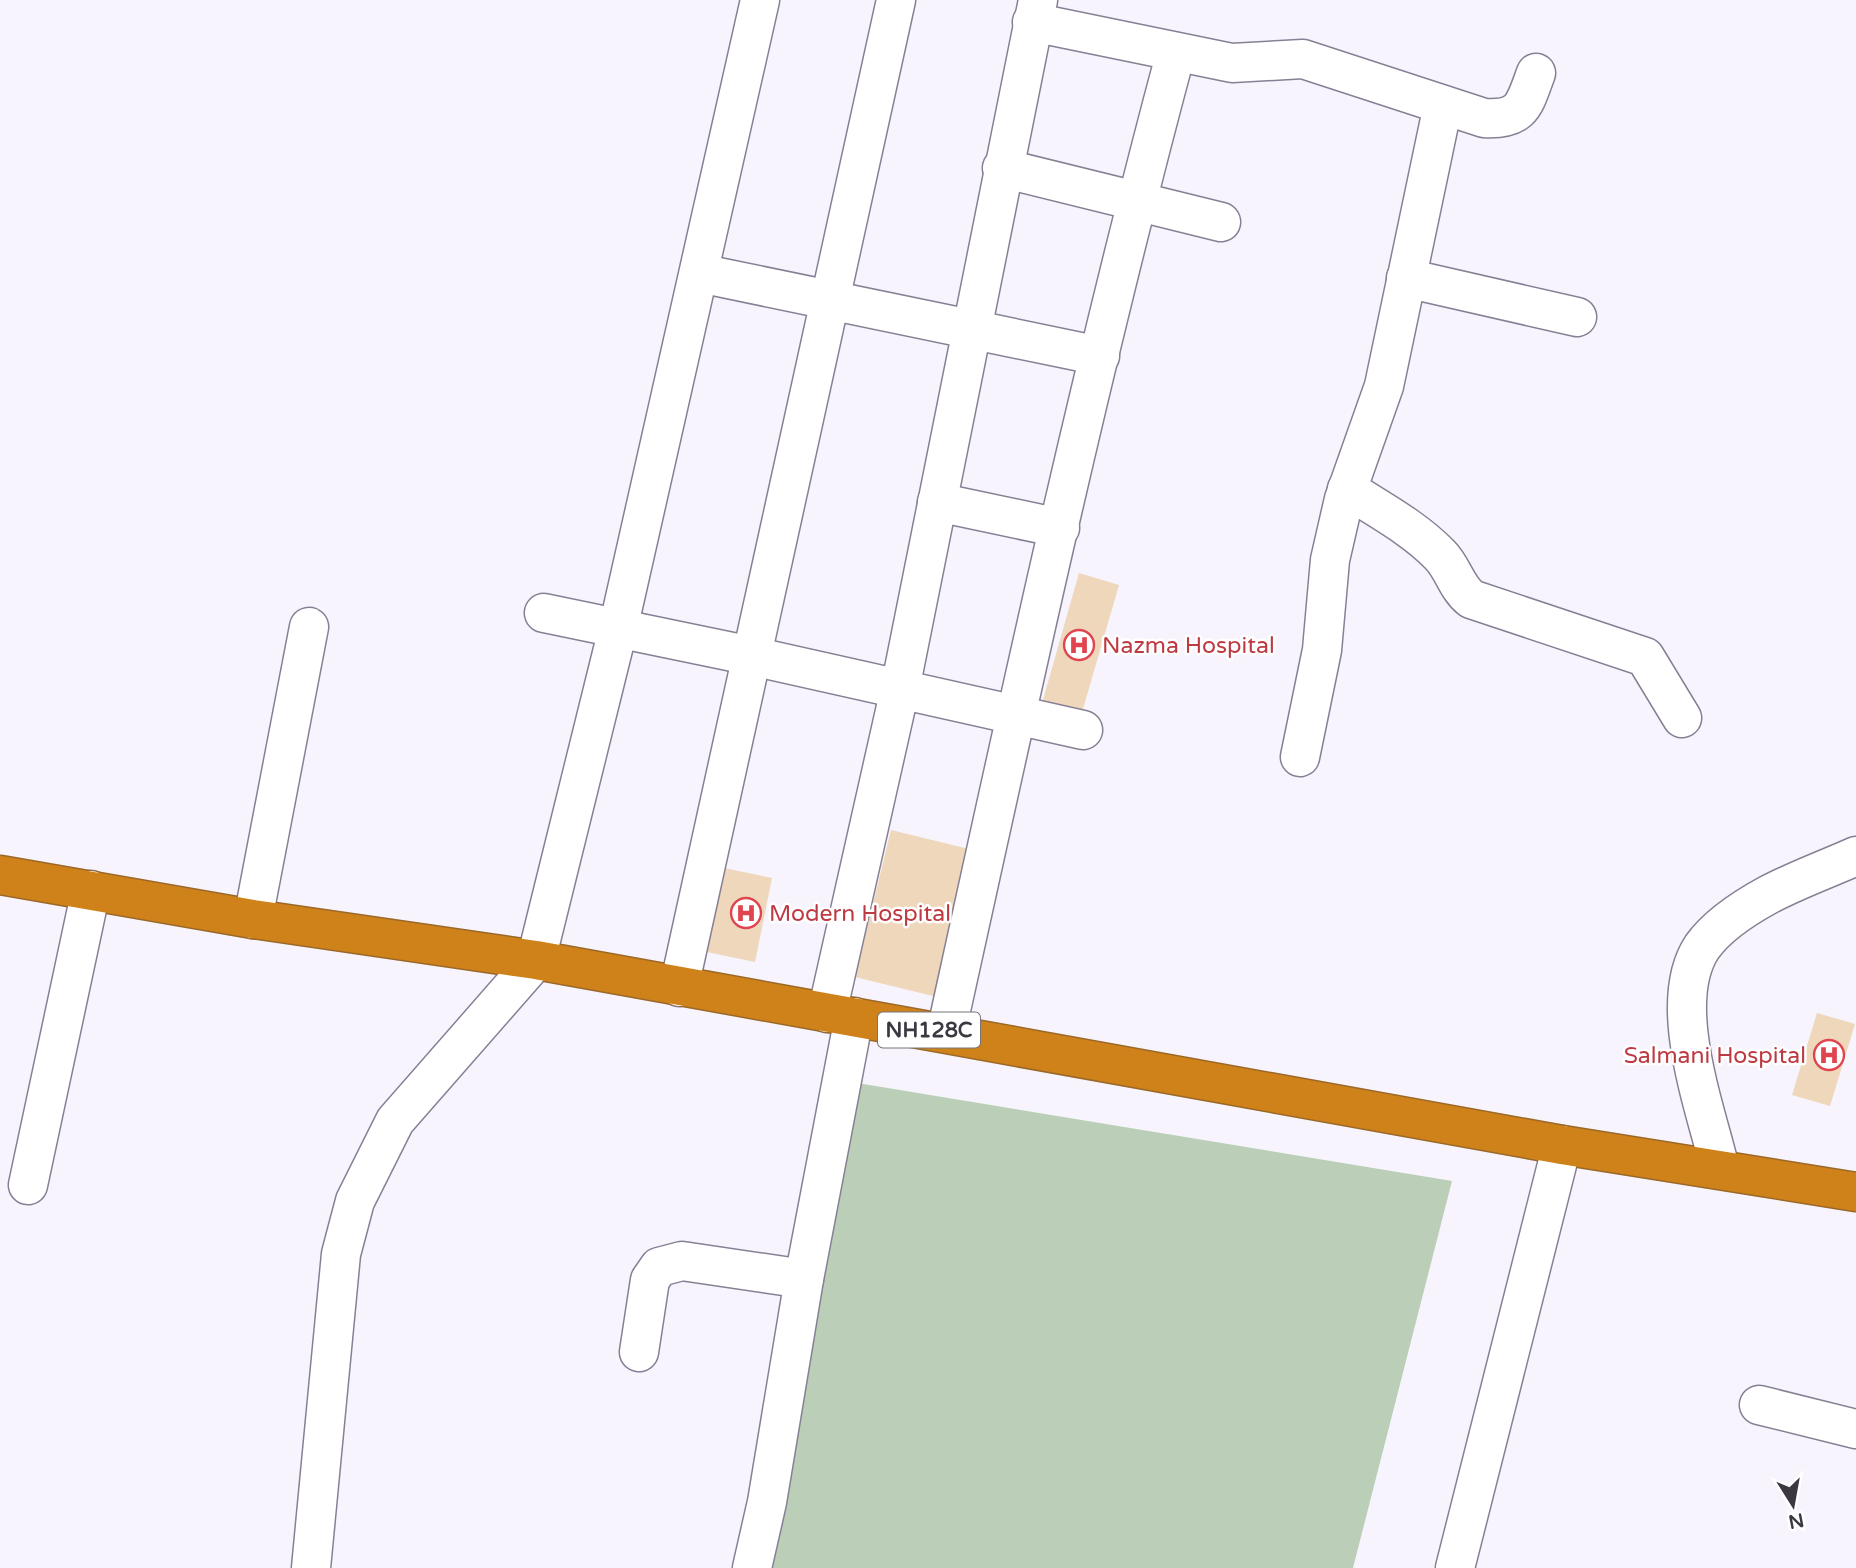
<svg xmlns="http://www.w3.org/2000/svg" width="1856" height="1568" font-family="'Varela Round',sans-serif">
<rect width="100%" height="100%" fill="#f7f4fd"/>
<polygon fill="#bbceb7" points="839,1080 1452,1181 1353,1568 762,1568"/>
<g fill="#eed7bb">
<polygon points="1079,573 1119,585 1078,726 1039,714"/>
<polygon points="891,830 973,850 937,997 855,977"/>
<polygon points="719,867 772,878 755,962 702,951"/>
<polygon points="1817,1013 1855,1024 1830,1106 1792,1095"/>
</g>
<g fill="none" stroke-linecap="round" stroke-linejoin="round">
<g stroke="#878095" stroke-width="41">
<g id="minor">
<path d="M1032 22 1232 63 1303 59 1484 118C1523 120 1524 105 1536 73"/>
<polyline points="1002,168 1221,222"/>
<polyline points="699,273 1100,356"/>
<polyline points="1406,278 1577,317"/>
<path d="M1347 489C1378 509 1414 528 1440 555 1453 568 1456 587 1471 599L1645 657 1682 718"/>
<polyline points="937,502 1060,528"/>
<polyline points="544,613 752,656 1083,730"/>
<polyline points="1300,757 1322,650 1330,560 1344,499 1384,386 1443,105"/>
<polyline points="253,919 309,627"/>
<polyline points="679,987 896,0"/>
<polyline points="827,1013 900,689 1038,0"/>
<path d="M946 1033C1018 705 1089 376 1176 52"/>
<path d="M1720 1169C1706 1109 1665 1003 1702 947 1717 926 1746 907 1768 895 1796 880 1827 869 1856 856"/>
<polyline points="28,1185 91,890"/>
<polyline points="639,1352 650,1280 659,1267 682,1261 804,1279"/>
<polyline points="1759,1405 1856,1429"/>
<polyline points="311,1568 341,1254 355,1201 395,1121 536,960 618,629 760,0"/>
<polyline points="752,1568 767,1502 804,1279 854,1017"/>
<polyline points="1455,1568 1562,1145"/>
</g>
</g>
<g stroke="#9b6828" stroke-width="41">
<polyline id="highway" points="0,875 253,919 536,960 1562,1145 1856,1192"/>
</g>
<use href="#minor" stroke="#fff" stroke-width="38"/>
<use href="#highway" stroke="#cf821a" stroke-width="38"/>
</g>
<defs>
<g id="hospital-ring" transform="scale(1.575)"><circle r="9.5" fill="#fff" stroke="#e0444e" stroke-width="1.5"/><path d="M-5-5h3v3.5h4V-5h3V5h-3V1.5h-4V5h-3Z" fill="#e0444e"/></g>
</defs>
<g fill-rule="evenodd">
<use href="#hospital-ring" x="1079" y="645"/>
<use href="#hospital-ring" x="746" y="913"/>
<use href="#hospital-ring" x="1829" y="1055"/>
</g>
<g text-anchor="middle" stroke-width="5" stroke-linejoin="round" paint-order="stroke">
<rect fill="#fff" stroke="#76747a" stroke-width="2" x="878" y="1012.5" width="102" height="35" rx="5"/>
<g font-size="21" font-weight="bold" fill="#3b3841">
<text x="929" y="1037">NH128C</text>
</g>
<g font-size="23" fill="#be3a42" stroke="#fff" text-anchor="start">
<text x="1102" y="653">Nazma Hospital</text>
<text x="769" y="921">Modern Hospital</text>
<text x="1806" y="1063" text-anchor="end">Salmani Hospital</text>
</g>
</g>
<g transform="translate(1793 1505) rotate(169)" stroke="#ffffff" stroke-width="5" paint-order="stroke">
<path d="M0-5L12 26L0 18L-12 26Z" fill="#3b3841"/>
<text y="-10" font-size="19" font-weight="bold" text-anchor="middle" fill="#3b3841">N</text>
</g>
</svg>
